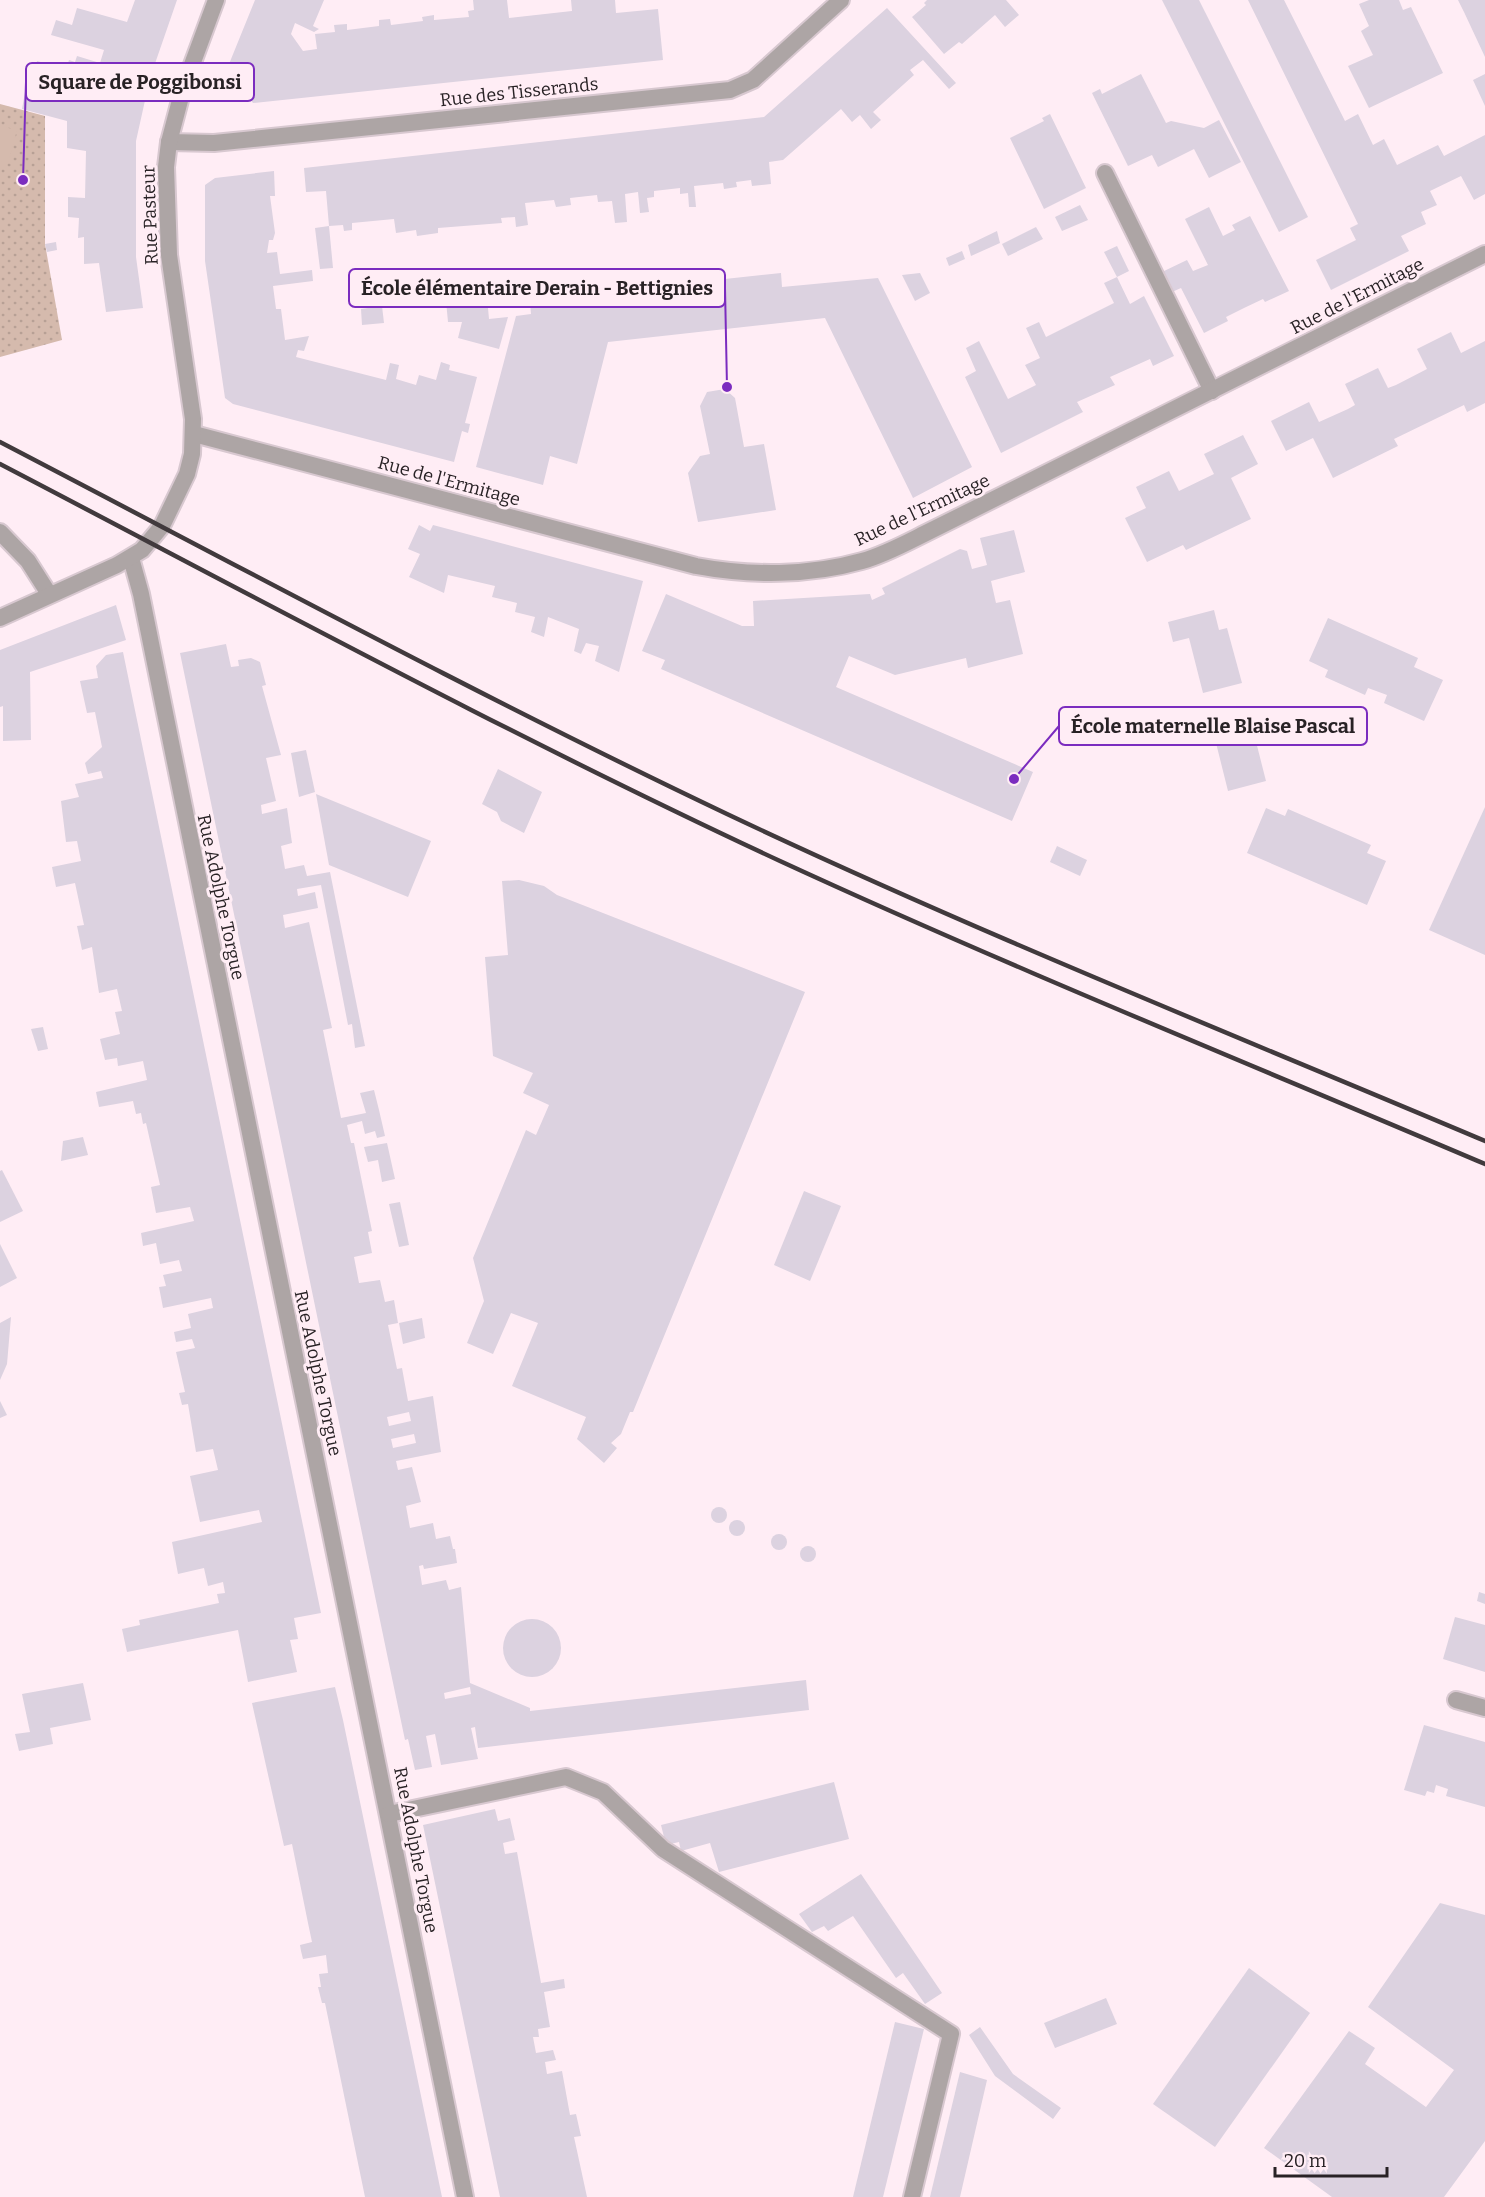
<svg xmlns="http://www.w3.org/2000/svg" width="1485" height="2197" font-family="Bitter,serif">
<defs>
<pattern id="park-dots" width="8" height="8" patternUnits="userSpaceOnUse" patternTransform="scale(1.5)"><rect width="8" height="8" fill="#d5baad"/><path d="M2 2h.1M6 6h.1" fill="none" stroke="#b7a095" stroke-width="1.8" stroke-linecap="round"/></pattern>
</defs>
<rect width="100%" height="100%" fill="#ffedf5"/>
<polygon fill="url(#park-dots)" points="0,104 45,116 45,244 62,340 0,357"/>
<polygon fill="#d5baad" points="0,126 17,130 8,164 0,161"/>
<g fill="#dcd2e0" fill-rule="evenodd">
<polygon points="135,0 177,0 150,78 136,141 136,257 143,308 106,312 99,263 84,264 84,237 78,238 79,218 68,217 68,197 85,198 86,151 67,148 67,121 22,109 26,87 64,97 69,82 34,73 37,61 66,69 69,60 75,62 77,56 100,63 104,50 51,35 56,20 72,25 77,8 127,22"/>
<polygon points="255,0 324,0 313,26 319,29 314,32 295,23 291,34 303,51 317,49 315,34 335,32 334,25 347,24 347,30 379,26 379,20 390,19 391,25 423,21 422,17 434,15 434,20 469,17 468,11 474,10 473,0 507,0 509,18 572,11 571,0 615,0 616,13 658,9 663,60 253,103 227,69"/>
<polygon points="927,0 1006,0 1019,15 1005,27 995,15 962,44 959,42 944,54 912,17 926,5 924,3"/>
<polygon points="1162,0 1199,0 1308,217 1279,232"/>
<polygon points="1248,0 1284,0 1345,121 1358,114 1373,145 1384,139 1397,165 1438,145 1444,156 1485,135 1485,194 1474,200 1461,176 1430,191 1437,205 1421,212 1426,224 1401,236 1409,251 1331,290 1316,260 1356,240 1350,228 1358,224"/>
<polygon points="1369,0 1399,0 1403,10 1411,7 1443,73 1369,108 1348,66 1373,55 1361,31 1369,26 1359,4"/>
<polygon points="1458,0 1485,0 1485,57 1464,12"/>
<polygon points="887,8 956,83 949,89 923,60 910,70 914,75 873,112 881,120 871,129 860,115 852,122 841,109 783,160 769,162 771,184 752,186 751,180 736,182 737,187 724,189 723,183 694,186 696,207 689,207 688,193 680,194 680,188 654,191 654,197 647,198 649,212 640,213 638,192 625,194 627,222 615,223 612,201 598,202 597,195 570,198 571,205 556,207 554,200 525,203 528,225 516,227 515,217 501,218 502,223 438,228 438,233 417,236 416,230 396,233 394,219 352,223 352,230 344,231 343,225 329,226 333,268 320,269 315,228 329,226 326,191 306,192 304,168 764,117"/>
<polygon points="1141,74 1166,123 1171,121 1204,128 1219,120 1241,162 1209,178 1194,149 1158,167 1152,155 1128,166 1092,93 1100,89 1102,94"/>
<polygon points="1485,74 1485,106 1473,80"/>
<polygon points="1050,114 1086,188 1044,209 1010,138 1044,121 1042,118"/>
<polygon points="274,171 275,196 270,196 275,233 273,240 269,240 267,253 277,252 280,274 312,270 313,281 273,286 276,309 281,309 285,340 309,336 304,351 298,350 296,357 386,380 390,363 399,365 396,379 416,385 419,375 436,380 441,362 450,365 449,370 477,377 465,423 470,424 468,433 462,431 454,462 233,404 225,398 205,261 205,185 215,178"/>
<polygon points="1080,205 1088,220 1062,231 1055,217"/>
<polygon points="1209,207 1223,236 1235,230 1232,225 1250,216 1289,291 1265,302 1263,299 1244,308 1226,317 1228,321 1204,333 1181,288 1172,292 1162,272 1187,260 1193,271 1208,265 1185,219"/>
<polygon points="1036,227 1043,239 1008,256 1002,244"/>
<polygon points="997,231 1000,243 971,256 968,245"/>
<polygon points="56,242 57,250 47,252 45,244"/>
<polygon points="1117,246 1129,271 1117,277 1104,252"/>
<polygon points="962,251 965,259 949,266 946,258"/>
<polygon points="781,273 782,287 878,278 972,467 913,498 825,318 608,342 577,464 550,456 543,485 476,467 516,316 531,314 530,302 573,297 572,289 595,286 596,293"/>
<polygon points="920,273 930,293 915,301 902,275"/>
<polygon points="1117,277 1130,304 1144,296 1174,356 1153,366 1150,359 1110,377 1115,385 1077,402 1083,412 1001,453 965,377 976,371 966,348 979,341 1008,399 1036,385 1025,365 1040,358 1026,328 1039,322 1046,337 1114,303 1104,283"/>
<polygon points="487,297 489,319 508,317 499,349 458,338 462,322 448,322 446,301"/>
<polygon points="382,306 384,323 362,325 361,309"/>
<polygon points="1451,332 1461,353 1485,341 1485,403 1467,412 1464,405 1394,439 1398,446 1333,478 1313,438 1286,451 1271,421 1309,402 1319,422 1348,409 1355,405 1345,384 1378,368 1388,388 1396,385 1427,369 1417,349"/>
<polygon points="725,389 735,398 744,447 764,444 776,510 698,522 688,473 700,456 710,454 700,406 707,392"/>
<polygon points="1243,435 1258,464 1231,478 1251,519 1186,550 1183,545 1147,562 1125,518 1146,508 1136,487 1169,471 1179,491 1214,474 1204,454"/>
<polygon points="419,525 430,531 433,525 643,581 619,672 595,661 599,646 586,643 581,654 574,651 579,629 548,617 544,637 531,632 535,617 515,612 517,603 492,597 495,586 448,575 444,593 409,577 420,554 408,549"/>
<polygon points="1014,530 1025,572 991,581 996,603 1010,600 1023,654 968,668 966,658 895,675 849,656 836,687 1033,772 1012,821 661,669 665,660 642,651 666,594 742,626 754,626 753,601 870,594 872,600 885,594 882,588 960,549 967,551 972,569 987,565 980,538"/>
<polygon points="116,605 126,640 30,672 31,740 3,741 3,706 0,707 0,650"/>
<polygon points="1214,610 1219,630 1227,628 1242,683 1203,693 1189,638 1173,642 1168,622"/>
<polygon points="1328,618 1418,658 1414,667 1443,680 1424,721 1384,703 1387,695 1368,688 1365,695 1325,677 1328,670 1309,661"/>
<path d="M226 644 231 667 239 666 238 660 251 658 260 662 266 685 262 686 281 755 266 758 276 801 261 805 262 814 287 808 292 843 281 846 285 869 304 865 307 876 330 872 365 1046 355 1048 352 1024 348 1025 321 885 297 889 298 896 315 892 318 908 283 915 285 928 309 922 332 1028 323 1030 341 1118 366 1113 360 1093 374 1090 379 1110 385 1136 377 1138 375 1131 365 1134 362 1121 347 1125 351 1143H354L372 1231 368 1232 372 1253 354 1257 359 1283 380 1280 385 1302 394 1300 398 1323 388 1325 397 1369 402 1368 408 1401 433 1396 441 1452 396 1461 398 1470 412 1467 421 1502 406 1506 410 1528 433 1523 436 1539 450 1536 453 1549H455L457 1563 424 1569 423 1565 419 1566 422 1585 446 1580 449 1590 461 1587 470 1683 530 1708V1711L806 1680 809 1710 478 1748 475 1727 471 1728 478 1759 441 1765 435 1734 426 1736 432 1767 415 1770 408 1739 405 1740 388 1659 180 653ZM409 1412 411 1421 389 1426 387 1417ZM414 1434 416 1443 393 1448 391 1439ZM470 1687 471 1694 445 1699 444 1693Z"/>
<polygon points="123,652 321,1613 294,1618 298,1639 290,1640 297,1672 248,1682 238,1630 127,1652 122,1629 140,1625 139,1620 219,1603 217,1594 225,1593 223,1582 208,1586 204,1568 178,1574 172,1542 262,1522 259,1510 200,1522 190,1476 218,1470 213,1449 196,1452 188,1404 182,1405 179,1393 185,1392 176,1352 195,1348 192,1339 176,1342 174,1332 191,1328 188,1314 213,1308 211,1298 163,1308 159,1287 166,1286 163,1275 182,1271 179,1260 160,1264 156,1243 143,1246 141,1233 194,1221 190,1207 156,1213 151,1187 160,1185 146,1123 143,1124 141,1113 136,1114 133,1101 99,1107 96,1092 147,1080 143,1061 118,1066 117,1058 105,1060 100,1039 120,1034 115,1012 122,1011 117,989 99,993 92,947 82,950 77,926 84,925 75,883 56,887 52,867 81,861 77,841 66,842 61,801 79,797 75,784 103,778 101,771 88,774 85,763 102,747 95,712 87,713 80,681 98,678 96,666 106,655"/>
<polygon points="1239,708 1244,728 1252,726 1266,781 1228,791 1214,735 1197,740 1192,720"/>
<polygon points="306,750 315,792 299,797 291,753"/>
<polygon points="498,769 542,792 524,833 501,821 497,812 482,804"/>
<polygon points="316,794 431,841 408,897 329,865"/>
<polygon points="1485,807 1485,955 1429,930"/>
<polygon points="1266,808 1285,816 1288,809 1371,845 1367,853 1386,861 1367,905 1247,853"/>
<polygon points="1057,846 1087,860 1080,876 1050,862"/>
<polygon points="519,880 544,886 557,895 805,992 633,1412 630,1412 621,1434 611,1443 617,1448 604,1463 577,1439 586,1417 512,1386 538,1323 511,1313 493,1354 467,1343 484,1301 473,1258 526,1130 536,1135 549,1105 523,1093 533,1073 493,1056 485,957 508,955 502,881"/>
<polygon points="43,1027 48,1049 38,1051 31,1029"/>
<polygon points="83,1137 88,1155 61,1161 63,1141"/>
<polygon points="387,1143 395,1179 382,1182 378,1160 368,1162 364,1147"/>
<polygon points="2,1170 23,1211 0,1222 0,1171"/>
<polygon points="804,1191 841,1206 810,1281 774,1265"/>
<polygon points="400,1202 409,1245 399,1247 389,1204"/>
<polygon points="0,1244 17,1278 0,1287"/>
<polygon points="11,1317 7,1364 0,1380 0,1323"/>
<polygon points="422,1318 425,1338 403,1344 399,1323"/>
<polygon points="0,1401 7,1415 0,1418"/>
<circle cx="719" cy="1515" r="8"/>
<circle cx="737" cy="1528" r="8"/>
<circle cx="779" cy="1542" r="8"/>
<circle cx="808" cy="1554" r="8"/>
<polygon points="1479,1592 1485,1594 1485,1604 1477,1601"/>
<polygon points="1455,1617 1485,1625 1485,1672 1443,1659"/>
<circle cx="532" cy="1648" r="29"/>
<polygon points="83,1683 91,1720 50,1728 53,1744 19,1751 15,1734 30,1732 22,1694"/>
<polygon points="335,1687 343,1720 442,2197 365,2197 325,2003 322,2003 318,1987 321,1987 319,1974 328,1973 326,1955 303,1959 301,1951 300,1945 312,1942 308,1923 292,1844 284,1846 252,1703"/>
<polygon points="1424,1725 1485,1742 1485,1807 1446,1796 1448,1789 1436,1785 1434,1793 1427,1791 1425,1796 1404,1790"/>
<polygon points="834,1782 849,1839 719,1872 710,1843 681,1851 679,1842 666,1845 661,1825"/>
<polygon points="495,1809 498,1821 510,1818 515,1840 503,1843 505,1854 517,1852 541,1983 564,1979 565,1988 544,1992 550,2027 538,2029 539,2037 533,2037 536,2053 553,2050 556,2060 545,2062 547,2074 562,2071 570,2115 576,2114 581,2136 574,2137 587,2197 500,2197 423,1825"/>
<polygon points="861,1874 942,1993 925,2004 903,1973 896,1978 853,1916 828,1931 824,1926 812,1932 799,1914"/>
<polygon points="1440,1903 1485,1915 1485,2141 1444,2197 1332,2197 1264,2148 1349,2031 1375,2048 1365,2064 1426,2107 1454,2070 1368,2007"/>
<polygon points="1249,1968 1310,2013 1215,2147 1153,2104"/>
<polygon points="1106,1998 1117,2024 1055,2048 1044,2023"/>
<polygon points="895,2022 924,2029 883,2197 853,2197"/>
<polygon points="980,2027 1013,2074 1061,2108 1053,2119 995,2076 969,2035"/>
<polygon points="960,2072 987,2080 960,2197 930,2197"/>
</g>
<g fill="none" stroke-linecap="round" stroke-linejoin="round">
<g stroke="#d8c8d0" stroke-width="20">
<g id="minor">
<polyline points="169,142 214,143 730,90 753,80 841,0"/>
<polyline points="1105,173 1212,391"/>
<path d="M194 434 696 566C750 576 809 576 862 561 884 555 906 543 926 533L1485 254"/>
<polyline points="0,532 28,561 49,594"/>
<polyline points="131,558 141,594 465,2197"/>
<polyline points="1456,1700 1485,1708"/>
<polyline points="389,1814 566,1777 603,1792 663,1849 951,2034 912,2197"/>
</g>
</g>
<g stroke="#d8c8d0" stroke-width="20">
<polyline id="tertiary" points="0,618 117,565 142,550 162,526 187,474 192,454 193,419 169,255 166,167 169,142 183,89 216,0"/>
</g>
<use href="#minor" stroke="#ada5a5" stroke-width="16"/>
<use href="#tertiary" stroke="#ada5a5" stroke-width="16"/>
<g stroke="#413a3d" stroke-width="4.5">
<path d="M0 442C242 568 481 697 727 814 976 932 1232 1034 1485 1141"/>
<path d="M0 464C259 599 515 738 780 861 1012 968 1250 1064 1485 1164"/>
</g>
</g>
<g text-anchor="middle" stroke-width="6" stroke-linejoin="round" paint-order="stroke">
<g font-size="18" fill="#282225" stroke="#ffedf5">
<text transform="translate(519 92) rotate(-6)" y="6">Rue des Tisserands</text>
<text transform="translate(150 215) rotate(-92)" y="6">Rue Pasteur</text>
<text transform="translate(1357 296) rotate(-27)" y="6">Rue de l'Ermitage</text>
<text transform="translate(449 481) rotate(15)" y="6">Rue de l'Ermitage</text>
<text transform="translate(922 510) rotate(-25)" y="6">Rue de l'Ermitage</text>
<text transform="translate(221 897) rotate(78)" y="6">Rue Adolphe Torgue</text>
<text transform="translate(318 1373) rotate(78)" y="6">Rue Adolphe Torgue</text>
<text transform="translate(416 1850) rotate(79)" y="6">Rue Adolphe Torgue</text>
</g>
</g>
<path fill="none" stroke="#7b2cbf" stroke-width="2" d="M23 180L26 82M727 387L725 288M1014 779L1059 726"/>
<g fill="#7b2cbf" stroke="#ffedf5" stroke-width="2">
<circle cx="23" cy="180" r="6"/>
<circle cx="727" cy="387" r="6"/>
<circle cx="1014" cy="779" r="6"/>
</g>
<g fill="#ffedf5" stroke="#7b2cbf" stroke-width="2">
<rect x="26" y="63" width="228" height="38" rx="6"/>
<rect x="349" y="269" width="376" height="38" rx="6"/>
<rect x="1059" y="707" width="308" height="38" rx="6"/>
</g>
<g font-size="20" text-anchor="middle" font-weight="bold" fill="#282225">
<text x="140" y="89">Square de Poggibonsi</text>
<text x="537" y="295">École élémentaire Derain - Bettignies</text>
<text x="1213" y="733">École maternelle Blaise Pascal</text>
</g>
<path d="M1275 2167v9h112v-9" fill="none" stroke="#282225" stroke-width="3"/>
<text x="1284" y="2167" font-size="18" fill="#282225" stroke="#ffedf5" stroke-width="4.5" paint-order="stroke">20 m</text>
</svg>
